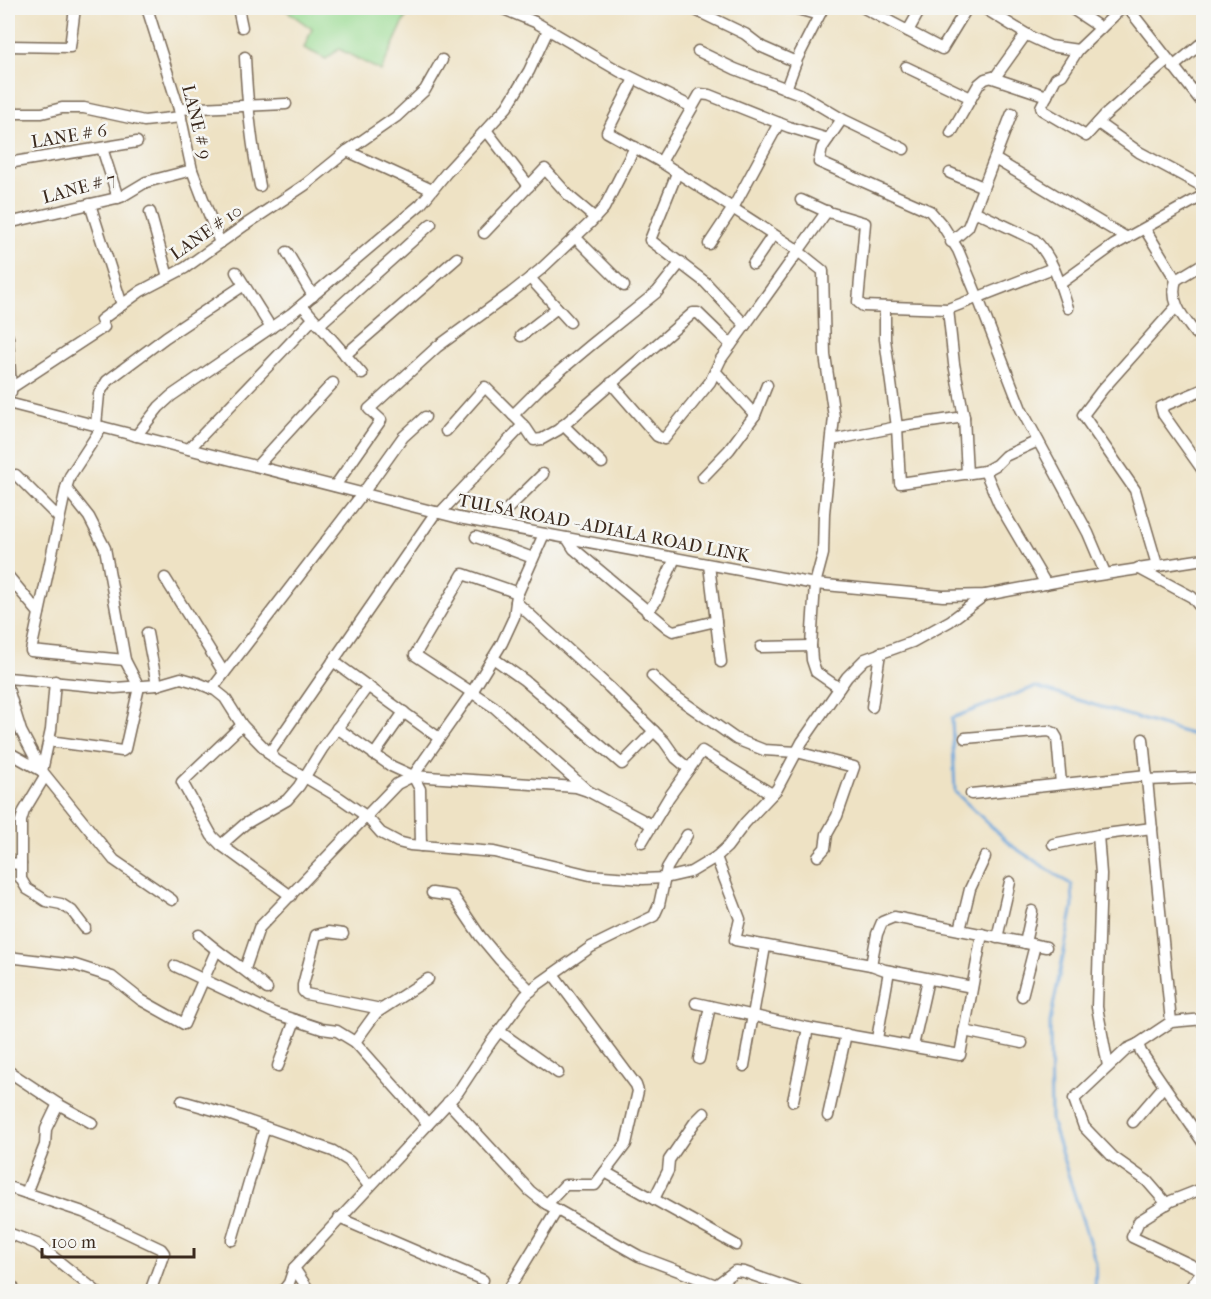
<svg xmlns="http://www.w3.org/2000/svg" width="1211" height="1299" font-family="'IM FELL French Canon',serif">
<rect width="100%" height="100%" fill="#f6f6f2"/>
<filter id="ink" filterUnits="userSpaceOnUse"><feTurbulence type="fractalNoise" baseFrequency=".0167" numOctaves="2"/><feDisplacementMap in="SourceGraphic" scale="12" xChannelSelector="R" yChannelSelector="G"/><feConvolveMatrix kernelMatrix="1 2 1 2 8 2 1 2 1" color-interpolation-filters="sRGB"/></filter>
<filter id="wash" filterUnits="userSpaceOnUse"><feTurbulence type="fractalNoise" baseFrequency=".008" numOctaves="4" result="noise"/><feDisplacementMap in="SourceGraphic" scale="24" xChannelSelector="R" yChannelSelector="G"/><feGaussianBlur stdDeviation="1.35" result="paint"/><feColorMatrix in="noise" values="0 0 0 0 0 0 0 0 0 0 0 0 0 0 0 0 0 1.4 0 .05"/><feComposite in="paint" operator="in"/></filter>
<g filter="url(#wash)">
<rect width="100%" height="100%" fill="#eee2c4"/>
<polygon fill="#9adc93" stroke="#6a8358" stroke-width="1.5" points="287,8 410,8 381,71 339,49 326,59 304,48 312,29 286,10"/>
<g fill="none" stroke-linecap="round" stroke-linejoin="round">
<polyline stroke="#68a2d8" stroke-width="3" points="1095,1292 1096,1263 1051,1120 1050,1022 1073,906 1072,885 1012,846 955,792 952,718 1035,687 1204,738"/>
</g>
</g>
<g filter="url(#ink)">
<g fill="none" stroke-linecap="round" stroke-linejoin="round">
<g stroke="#7a6a58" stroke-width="13">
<g id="street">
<polyline points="147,8 179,109 192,170 220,243"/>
<polyline points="238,8 242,27"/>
<polyline points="501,8 535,22 619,71 692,107"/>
<polyline points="691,8 745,34 762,47 796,62"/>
<polyline points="794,8 819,15"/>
<polyline points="864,8 942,49 967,8"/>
<polyline points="984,8 1031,37 1050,46 1078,50"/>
<polyline points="1071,8 1101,28"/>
<polyline points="1122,8 1078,50 1062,75 1056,78 1041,107 1042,110 1086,136 1104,116 1168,60"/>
<polyline points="1128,8 1204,105"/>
<polyline points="908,31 921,8"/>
<polyline points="8,46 70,47 75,8"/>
<polyline points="698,51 735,69 800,94 842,119 904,149"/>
<path d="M245 57C247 100 251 143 260 186"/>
<polyline points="906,67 971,98"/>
<polyline points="1173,67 1204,41"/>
<polyline points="993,78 1047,96"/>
<polyline points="634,79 607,132 661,162"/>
<polyline points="786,89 797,59 823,8"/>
<polyline points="179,109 286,104"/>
<polyline points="8,113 42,113 62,108 84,108 144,121 181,117"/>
<polyline points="842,119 822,148 819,162 930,211 943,226 958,250 978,298 1021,409 1088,533 1105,573"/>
<polyline points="1098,123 1139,152 1204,187"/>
<polyline points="486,130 529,186"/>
<polyline points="951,133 979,84 985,79 996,76 1026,34"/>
<polyline points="828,139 789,127 709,95 700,94 661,162 793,247 823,271 825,355 834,417 824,513 823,554 815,584 811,646 812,660 816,672 839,688"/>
<polyline points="102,148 118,198"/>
<polyline points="347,151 396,117 425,90 442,60"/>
<polyline points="995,159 1127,238"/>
<polyline points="8,163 137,142"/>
<polyline points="677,173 650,240 705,282 745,325"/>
<polyline points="950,173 983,187"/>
<polyline points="801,200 825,211 865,223 858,302 863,306 948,309 1053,268"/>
<polyline points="90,204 122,305"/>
<path d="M974 211 1035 240C1053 258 1060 284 1068 308"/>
<polyline points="150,212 168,277"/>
<polyline points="8,223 121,197 146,182 192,170"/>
<path d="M1145 229 1176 280C1169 302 1183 317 1195 333L1204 329"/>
<polyline points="484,233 545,169 570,197 595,218"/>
<polyline points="575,237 624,286"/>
<polyline points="951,242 968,227 1012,113"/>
<polyline points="709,244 733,208 779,123"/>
<polyline points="287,252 313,296"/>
<polyline points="753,264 773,235"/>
<polyline points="236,272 271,328"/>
<polyline points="530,278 570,322"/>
<polyline points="1176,280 1204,263"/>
<polyline points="1060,284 1114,245 1204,195"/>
<polyline points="302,305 362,374"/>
<polyline points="885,307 885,339 897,427 900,483 985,471 996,465 1005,456 1038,441"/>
<polyline points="948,309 954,364 964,417 967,474"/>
<polyline points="319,325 431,224"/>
<polyline points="521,336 557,308"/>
<polyline points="8,337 11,392"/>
<polyline points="345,355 457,258"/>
<polyline points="716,372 755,415"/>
<polyline points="611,383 657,436 664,439 710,382 721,359 827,211"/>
<polyline points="11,388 104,327 101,320 141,291 185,268 245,225 305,185 347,151 432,190"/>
<polyline points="1204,389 1161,407 1163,414 1204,472"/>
<polyline points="8,403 459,518 815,584 943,596 986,595 1066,580 1204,559"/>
<polyline points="513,415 542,386 591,345 657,292 681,262"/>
<polyline points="96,425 99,394 107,381 166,337 244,285"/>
<polyline points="563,425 602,463"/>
<polyline points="102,427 70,476 66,488 31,651 125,660"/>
<polyline points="446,431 485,387 526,428 534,440 542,439 558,430 693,313 698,313 731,345"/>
<polyline points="136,436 159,407 171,396 291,314 421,204 447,172 507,107 529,71 548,30"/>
<polyline points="832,440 897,427 964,417"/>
<polyline points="189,449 313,319"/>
<polyline points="257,466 333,383"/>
<polyline points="985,471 999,504 1046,584"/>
<polyline points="16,475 59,518"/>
<polyline points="703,477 729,450 755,415 767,385"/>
<polyline points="335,486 381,420 369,409 437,347 511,293 540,270 590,223 604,208 635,147"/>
<polyline points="440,513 523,425"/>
<polyline points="492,524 543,474"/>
<polyline points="476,537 533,558"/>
<polyline points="567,538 574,549 668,628 673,631 716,621"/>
<polyline points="709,565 721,662"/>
<polyline points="1157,565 1135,490 1083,415 1102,390 1176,307"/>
<polyline points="1138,568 1192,597 1204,612"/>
<polyline points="8,576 39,613"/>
<polyline points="165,578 224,673"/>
<polyline points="518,593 463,574 415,655 494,707 588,791"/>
<polyline points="516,602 609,687 664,741 676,758 689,769"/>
<polyline points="647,612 656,601 675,558"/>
<polyline points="147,633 157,685"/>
<polyline points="761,647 811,646"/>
<polyline points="493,658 524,680 622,764 654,731"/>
<polyline points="333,661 439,738"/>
<polyline points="652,676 668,691 736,739 764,750 797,752 854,767 837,816 827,834 825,848 818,856"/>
<polyline points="8,678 115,688 157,685 181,678 198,683 215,690 225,698 242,725 276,760 340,798 366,816 381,833 398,842 410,845 494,852 590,875 643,879 665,878 691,872 716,857 727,847 745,823 777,789 802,742 847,677 865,659 912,642 950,621 985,595"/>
<polyline points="8,689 21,731 42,771 114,860 172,900"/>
<polyline points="212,689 363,493 403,437 425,417"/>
<polyline points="872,707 880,653"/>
<polyline points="242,725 182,782 212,836 221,845 291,896"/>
<polyline points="337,728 391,766 413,776 576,787 588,791 652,825"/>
<polyline points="965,738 1049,731 1054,733 1057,738 1061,784"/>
<polyline points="1143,739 1171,1022"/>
<polyline points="49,741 122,751 125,749 139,687 125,660 105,548 89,517 66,488"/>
<polyline points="8,752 42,771 51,730 55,681"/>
<polyline points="269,754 436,512"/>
<polyline points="374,755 404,712"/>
<polyline points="45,776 24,811 21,821 21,879 27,889 37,895 46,901 61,904 72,911 85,928"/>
<polyline points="413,776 420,789 421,846"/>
<polyline points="1147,780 1198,778 1204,786"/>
<polyline points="971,794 1147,775"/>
<polyline points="1098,835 1101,874 1097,1007 1108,1066"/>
<polyline points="642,842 669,797 702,751 772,794"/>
<polyline points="1053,844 1098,835 1152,828"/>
<polyline points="221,845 245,824 287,800 299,786 322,749 368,686"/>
<polyline points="716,857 740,919 735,940 871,965 885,970 972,987"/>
<polyline points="8,863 21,864"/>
<polyline points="432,893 453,896 480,936 500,960 531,991"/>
<polyline points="960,930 970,889 985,857"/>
<polyline points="343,934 328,932 316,935 303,985 303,991 306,994 381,1009"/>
<path d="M199 935C220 955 246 969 267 989"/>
<polyline points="997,938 1010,882"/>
<polyline points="1025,943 1032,911"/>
<polyline points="8,957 75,965 112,977 141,1000 184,1024 216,951"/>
<polyline points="871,965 877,934 882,922 894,917 1046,947"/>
<polyline points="175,966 274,1013 322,1029 337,1031 355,1042 428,1124"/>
<polyline points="246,966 259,928 397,784 413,776 472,692 502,643 514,617 517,595 544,534"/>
<polyline points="1022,996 1035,945"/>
<polyline points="696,1003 808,1028 960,1055 982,934"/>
<polyline points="1204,1019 1171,1022 1138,1044 1141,1052 1204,1144"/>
<polyline points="499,1031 558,1073"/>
<polyline points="964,1031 1022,1043"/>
<polyline points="877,1039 889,971"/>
<polyline points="355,1042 376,1013 428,979"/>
<polyline points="913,1046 928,979"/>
<polyline points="699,1059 710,1006"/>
<polyline points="278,1066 295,1020"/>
<polyline points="744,1066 765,947"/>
<polyline points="8,1071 58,1104 92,1123"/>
<polyline points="182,1101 231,1115 333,1151 349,1161 369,1186"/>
<polyline points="793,1101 808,1028"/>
<polyline points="448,1102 530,1191 545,1203 639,1256 716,1285 735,1271 744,1272 801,1292"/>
<polyline points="828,1116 846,1034"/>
<polyline points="1133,1122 1164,1086"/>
<polyline points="1084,1127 1074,1099 1127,1049 1138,1044"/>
<polyline points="1086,1129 1113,1157 1147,1181 1167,1204"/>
<polyline points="605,1172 736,1245"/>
<polyline points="8,1187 83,1212 161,1249 164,1253 150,1292"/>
<polyline points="1204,1188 1171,1201 1139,1221 1132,1237 1204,1271"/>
<polyline points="26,1193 45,1145 46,1129 58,1104"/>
<polyline points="654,1199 668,1171 669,1160 695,1122 704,1113"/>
<polyline points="547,1204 565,1185 595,1185 626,1144 638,1091 636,1085 553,974"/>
<polyline points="339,1218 483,1280"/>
<polyline points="8,1233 37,1244 97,1292"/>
<polyline points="232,1240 265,1127"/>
<polyline points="294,1268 310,1292"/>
<polyline points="8,1289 13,1287"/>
<polyline points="282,1292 289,1283 294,1268 458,1092 491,1042 525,996 537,985 591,947 654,916 659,905 667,868 687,835"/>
<polyline points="507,1292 557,1210"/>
<polyline points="1187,1292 1202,1271"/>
</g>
</g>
<use href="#street" stroke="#fff" stroke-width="10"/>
</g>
</g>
<g text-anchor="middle" stroke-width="5" stroke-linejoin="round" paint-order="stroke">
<g font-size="18" fill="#3b2a1e" stroke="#f6f6f2">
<text transform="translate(197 122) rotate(76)" y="6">LANE # 9</text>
<text transform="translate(69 136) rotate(-9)" y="6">LANE # 6</text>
<text transform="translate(79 188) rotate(-15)" y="6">LANE # 7</text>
<text transform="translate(206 232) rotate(-35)" y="6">LANE # 10</text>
<text transform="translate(604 528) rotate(11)" y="6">TULSA ROAD - ADIALA ROAD LINK</text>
</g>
</g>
<rect width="1211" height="1299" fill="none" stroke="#f6f6f2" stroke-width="30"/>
<path d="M42 1248v9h152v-9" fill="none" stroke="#3b2a1e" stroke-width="3"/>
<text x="51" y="1248" font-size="18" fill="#3b2a1e" stroke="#f6f6f2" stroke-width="4.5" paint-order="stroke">100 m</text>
</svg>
